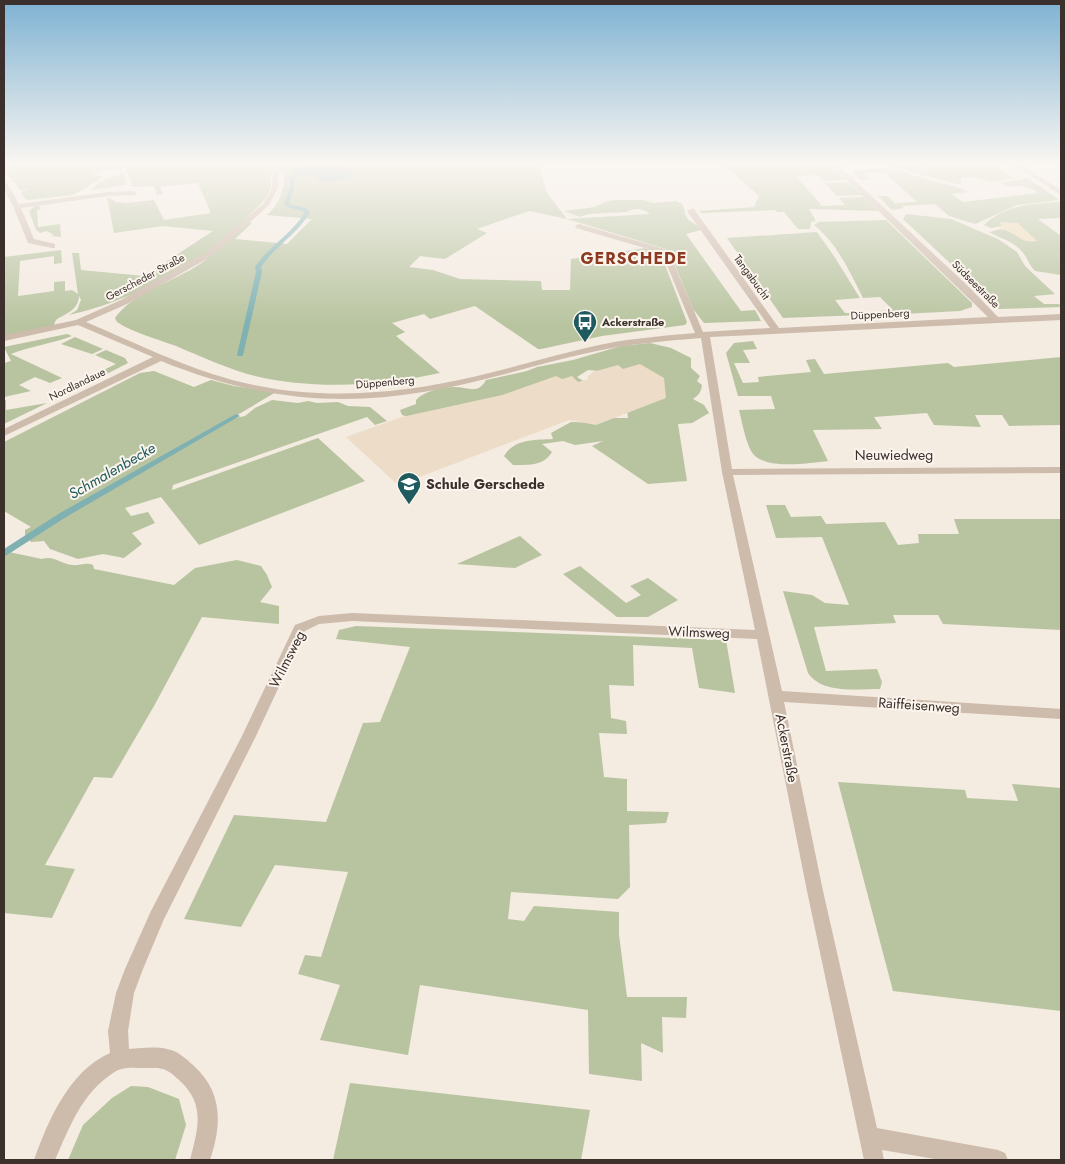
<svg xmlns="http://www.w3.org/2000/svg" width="1065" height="1164" font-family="Jost,sans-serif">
<rect width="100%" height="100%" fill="#f4ebe1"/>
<g fill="#b8c4a0">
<polygon points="4,163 120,163 127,185 90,190 105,179 122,174 121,170 104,170 93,174 96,176 102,176 99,180 73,195 28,200 24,198 21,192 29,189 20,190 12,179 29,176 11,178 4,168"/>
<path d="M124 163H538L547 193 567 219 650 214C643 209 634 207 627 212L588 214 580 217 564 211 595 207 608 201 616 200H644L653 203 676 201 682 204C685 208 684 213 686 216 689 223 697 223 701 230L686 234 741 311 755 310 761 321 704 323 693 309 670 253 666 249 567 219 529 211 477 229 487 233 445 259 420 256 409 267 433 270 460 279 541 281 542 290H570L571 259 645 248 660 252 687 322 685 325 602 336 541 349H538L475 306 430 319 424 314 392 323 405 332 396 336 440 373C380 386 315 390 255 376 228 369 202 357 176 346 157 339 134 333 117 322L115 318C133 292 175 281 200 264 217 252 232 235 246 221L252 223 235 239 287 244 312 219 267 215C280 204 285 188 284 171L270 175C276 195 256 208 243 221 228 234 213 249 196 260 157 285 114 305 69 315L77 310 81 300 79 296C78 311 66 313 56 320L53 327 20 335 12 339 4 340V257L61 250 62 263 54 264V256L20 261 18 296 54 291V282L65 281V291L72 290 78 294 72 253H79L81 270 144 276 213 231 163 226 114 233 107 197 116 202 127 203 154 200 164 220 211 213 198 183 160 187 163 194 157 195 154 186 133 187 129 178 133 177H129L125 166 131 164Z"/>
<polygon points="722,163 825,163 846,180 824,181 817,175 796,176 822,206 845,205 839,198 864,197 878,211 809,209 816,221 811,222 810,229 798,229 784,212 777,212 776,210 702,213 698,211 754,207 759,196"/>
<polygon points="895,163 911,163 919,168 955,165 954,163 1004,163 1006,164 995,166 1012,177 1020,177 1011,179 999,175 1008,179 991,182 972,177 961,178 961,184 957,184 892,167"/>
<path d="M885 168C899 169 909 174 922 178 938 183 953 184 968 192L951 194 963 202 1038 193C1021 180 1014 191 1001 183L1028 178 1059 200 1017 205 975 224 949 216 935 204 902 206 904 208 892 210 878 196H887L895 203 917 202 885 173H864L870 180H861L851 171Z"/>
<polygon points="847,182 862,195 837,196 825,183"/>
<path d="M1061 202V218L1038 219 1061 236V275L1035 271C1030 266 1028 260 1024 254 1017 243 1000 238 989 232 996 231 999 228 1006 230 1019 233 1019 244 1036 240L1022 228 1000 223 1003 226 991 228 984 225C1004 205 1035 203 1061 202Z"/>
<polygon points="35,206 39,206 40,209 48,208 37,210 38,227 60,224 61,237 51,236 54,235 47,231 40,233 36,230 29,211"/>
<polygon points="906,214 951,219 998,239 1017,252 1025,266 1055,294 1034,296 1044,304 1059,304 1061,307 999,309 903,219"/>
<path d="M886 220 972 303V307L960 311 883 315 879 311 893 310 880 297 863 298C850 272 837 243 814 225L819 222Z"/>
<polygon points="817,232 834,256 860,298 835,300 845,313 861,313 862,315 783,318 727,238"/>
<path d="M67 334 72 336C52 344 30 346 11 354L62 378 50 383 35 377 19 385 31 391 4 397V363L11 361 4 347Z"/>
<polygon points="75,337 103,349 92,354 61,344"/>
<path d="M753 341 757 349 743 350 750 363H734L743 383 759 382 758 377 811 372 806 360 815 359 824 374 948 363 954 367 1061 357V425L1009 426 1002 415H975L981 427 934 425 927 413 874 417 882 429 813 430 828 461C809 463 762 471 751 451 745 439 742 422 739 410L775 409 771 396H738L726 353 734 343Z"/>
<path d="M650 343 671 348 691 358V368L700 376 697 381 702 385C701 392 699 395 693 399L704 405 709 413 692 423 678 424 687 481 648 484 592 446 603 441 575 445 563 441 542 444 552 452C544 466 528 465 513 465L504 456C514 439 534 440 553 439L551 433 571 422 599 423 613 418H628L627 408 600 371 588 370 577 377 591 386 521 396 412 418 402 415 400 410 416 404V400C424 391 442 387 454 387 468 387 478 395 486 380L527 371 537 367 573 360 621 346Z"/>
<polygon points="106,350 125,358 128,363 87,384 81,381 116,364 95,355"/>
<polygon points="154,371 194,387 211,380 234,386 276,392 239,414 235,418 245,416 255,408 272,400 298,403 308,401 317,403 338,402 348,406 370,407 387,421 375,425 367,417 173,485 172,490 318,438 365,481 199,545 161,497 125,508 131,516 148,512 155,523 132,533 142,544 124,558 103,554 78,559 50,549 44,541 31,542 25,535 25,530 31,527 4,511 4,442 140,373"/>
<polygon points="4,400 6,400 6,410 47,403 4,424"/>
<path d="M766 505H785L791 517 821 516 826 524 885 522 898 545 919 543 918 534H959L954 519H1061V630L943 624 938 615H893L896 623 814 627 826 671 877 669 882 682 880 689C857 689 822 694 808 673L783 591 812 595 825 603 849 605 822 537 776 538Z"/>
<polygon points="520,536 542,555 515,568 457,564"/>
<path d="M4 551 42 559C54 555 62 565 73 565 81 566 84 562 93 565L94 569 174 585 195 568 237 560 261 566 267 575 272 587 260 602 279 606V624L202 617 154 706 112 778 94 777 45 865 75 869 52 918 4 913Z"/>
<polygon points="580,566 626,603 641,595 630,586 648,578 678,600 648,617 617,617 563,574"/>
<polygon points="356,626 726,640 735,693 699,688 692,648 633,645 634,686 609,685 611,718 626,721 627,734 599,733 604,777 627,779 627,811 669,812 666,823 629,825 630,887 618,899 511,892 508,919 524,921 534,906 619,912 619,935 627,997 687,997 686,1018 662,1017 663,1053 641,1043 642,1081 589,1074 588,1010 420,985 408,1055 320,1040 340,985 298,974 305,955 321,957 348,872 275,865 241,927 184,919 234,815 326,822 363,723 380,722 410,647 336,639 339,630"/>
<polygon points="838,782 965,790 967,798 1018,801 1012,784 1061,788 1061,1011 893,991"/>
<polygon points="350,1083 590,1110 581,1160 333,1160"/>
<polygon points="131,1086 148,1087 179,1099 186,1125 175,1160 68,1160 83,1125 112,1098"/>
</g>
<path fill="#efdcb8" d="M1000 222 1018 223 1037 241C1022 244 1014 231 1001 229L999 227 1002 225Z"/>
<polygon fill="#ecdcc8" points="640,364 664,378 666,398 596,425 569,420 398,485 346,437 402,417 502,395 556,376 562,379 572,376 578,382 589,379 587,377 593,372 618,365 623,369"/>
<path fill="#7fb0b2" d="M321 163H338L351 171 352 175C341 181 323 186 315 175H304L292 178 293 173 306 166Z"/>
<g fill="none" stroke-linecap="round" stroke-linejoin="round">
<g fill="#7fb0b2" fill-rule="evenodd">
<path d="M292 177 294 178V187L289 204 305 208 310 212C297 235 275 246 261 267L262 272 243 355 242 356H238L237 355 256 272 255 267C269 246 292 234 305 212 298 208 290 210 284 205L290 187V178Z"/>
<polygon points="236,414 240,416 238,417 66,517 7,555 4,556 4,549 60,513"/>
</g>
<g fill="#cdbbac" fill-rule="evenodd">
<path d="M273 163H279L278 188 269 205 212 256 127 304 86 322C143 346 199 375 259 386 330 400 403 393 473 377 512 368 551 356 590 347 624 339 660 336 695 333L662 253 576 228 575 226 579 224 668 250 703 332 770 328 687 211 691 209H694L779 328 988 317 829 163H836L967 285 998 317 1061 314V320L710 337 732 469 1061 467V473L733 475 782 691 1061 709V719L784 702 823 891 877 1128 998 1150 1005 1153 1008 1160H941L882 1150 884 1160H864L807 891 757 639 352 621 319 624 305 631 255 738 164 919 143 969 134 993 128 1031 129 1049C141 1048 156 1046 167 1049 178 1051 185 1058 193 1065 223 1092 222 1124 210 1160H190C198 1129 206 1104 179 1080 166 1068 164 1068 146 1068 135 1068 122 1066 113 1073 82 1093 69 1128 55 1160H34C48 1121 69 1071 110 1053L108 1031 116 993 125 969 151 911 241 738 295 625 319 616 352 613 755 630 722 472 701 338C664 341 628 344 592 352 536 364 481 383 423 392 331 408 247 396 161 361L4 436V429L153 357 78 325 4 341V335L76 320 121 300 206 252 264 203 272 188Z"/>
<polygon points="1011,163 1018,163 1061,190 1061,195"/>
<polygon points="4,181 7,183 19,204 108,192 134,191 137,193 134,195 108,196 21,208 34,239 55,244 55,248 52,248 28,243 13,206 4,189"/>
</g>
</g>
<linearGradient id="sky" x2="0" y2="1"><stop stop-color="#7eb2d2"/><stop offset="0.5" stop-color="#faf6f2"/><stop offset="1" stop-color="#faf6f2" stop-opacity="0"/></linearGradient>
<rect width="1065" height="326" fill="url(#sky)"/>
<defs>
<g id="bus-pin" transform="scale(1.25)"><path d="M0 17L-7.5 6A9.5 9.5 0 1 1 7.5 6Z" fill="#1f5a5e" stroke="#fbf5ee"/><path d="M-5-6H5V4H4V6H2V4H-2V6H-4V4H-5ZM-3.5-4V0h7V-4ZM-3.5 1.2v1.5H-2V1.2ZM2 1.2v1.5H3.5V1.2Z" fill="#fff"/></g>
<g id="school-pin" transform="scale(1.25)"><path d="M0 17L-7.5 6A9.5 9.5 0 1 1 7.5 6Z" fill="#1f5a5e" stroke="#fbf5ee"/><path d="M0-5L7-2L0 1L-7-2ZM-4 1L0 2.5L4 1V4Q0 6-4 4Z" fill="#fff"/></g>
</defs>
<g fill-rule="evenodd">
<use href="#bus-pin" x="585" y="322"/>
<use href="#school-pin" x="409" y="484"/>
</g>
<g text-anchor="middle" stroke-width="4" stroke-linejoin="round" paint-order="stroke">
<g font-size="11" fill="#3b302b" stroke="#fbf5ee">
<text transform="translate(145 277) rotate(-28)" y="4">Gerscheder Straße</text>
<text transform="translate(752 277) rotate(54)" y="4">Tangabucht</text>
<text transform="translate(976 284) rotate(45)" y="4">Südseestraße</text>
<text transform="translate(880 314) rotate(-3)" y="4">Düppenberg</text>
<text transform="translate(385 382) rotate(-5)" y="4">Düppenberg</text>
<text transform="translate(77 384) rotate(-26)" y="4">Nordlandaue</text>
</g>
<g font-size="11" font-weight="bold" fill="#3b302b" stroke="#fbf5ee" text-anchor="start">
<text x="602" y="326">Ackerstraße</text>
</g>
<g font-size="14" fill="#3b302b" stroke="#fbf5ee">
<text x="894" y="460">Neuwiedweg</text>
<text transform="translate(699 632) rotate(2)" y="5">Wilmsweg</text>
<text transform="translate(287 659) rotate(-63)" y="5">Wilmsweg</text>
<text transform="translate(919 705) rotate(4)" y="5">Raiffeisenweg</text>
<text transform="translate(787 748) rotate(79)" y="5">Ackerstraße</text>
</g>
<g font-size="14" font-weight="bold" fill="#3b302b" stroke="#fbf5ee" text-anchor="start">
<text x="426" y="489">Schule Gerschede</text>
</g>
<g font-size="15" font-style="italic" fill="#1f5a5e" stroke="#fbf5ee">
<text transform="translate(112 471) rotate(-30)" y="5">Schmalenbecke</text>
</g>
<g font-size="16" font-weight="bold" letter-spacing="1" fill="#8c3b22" stroke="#fbf5ee">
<text x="634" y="264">GERSCHEDE</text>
</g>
</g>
<rect width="1065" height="1164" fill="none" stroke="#3b302b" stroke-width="10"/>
</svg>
